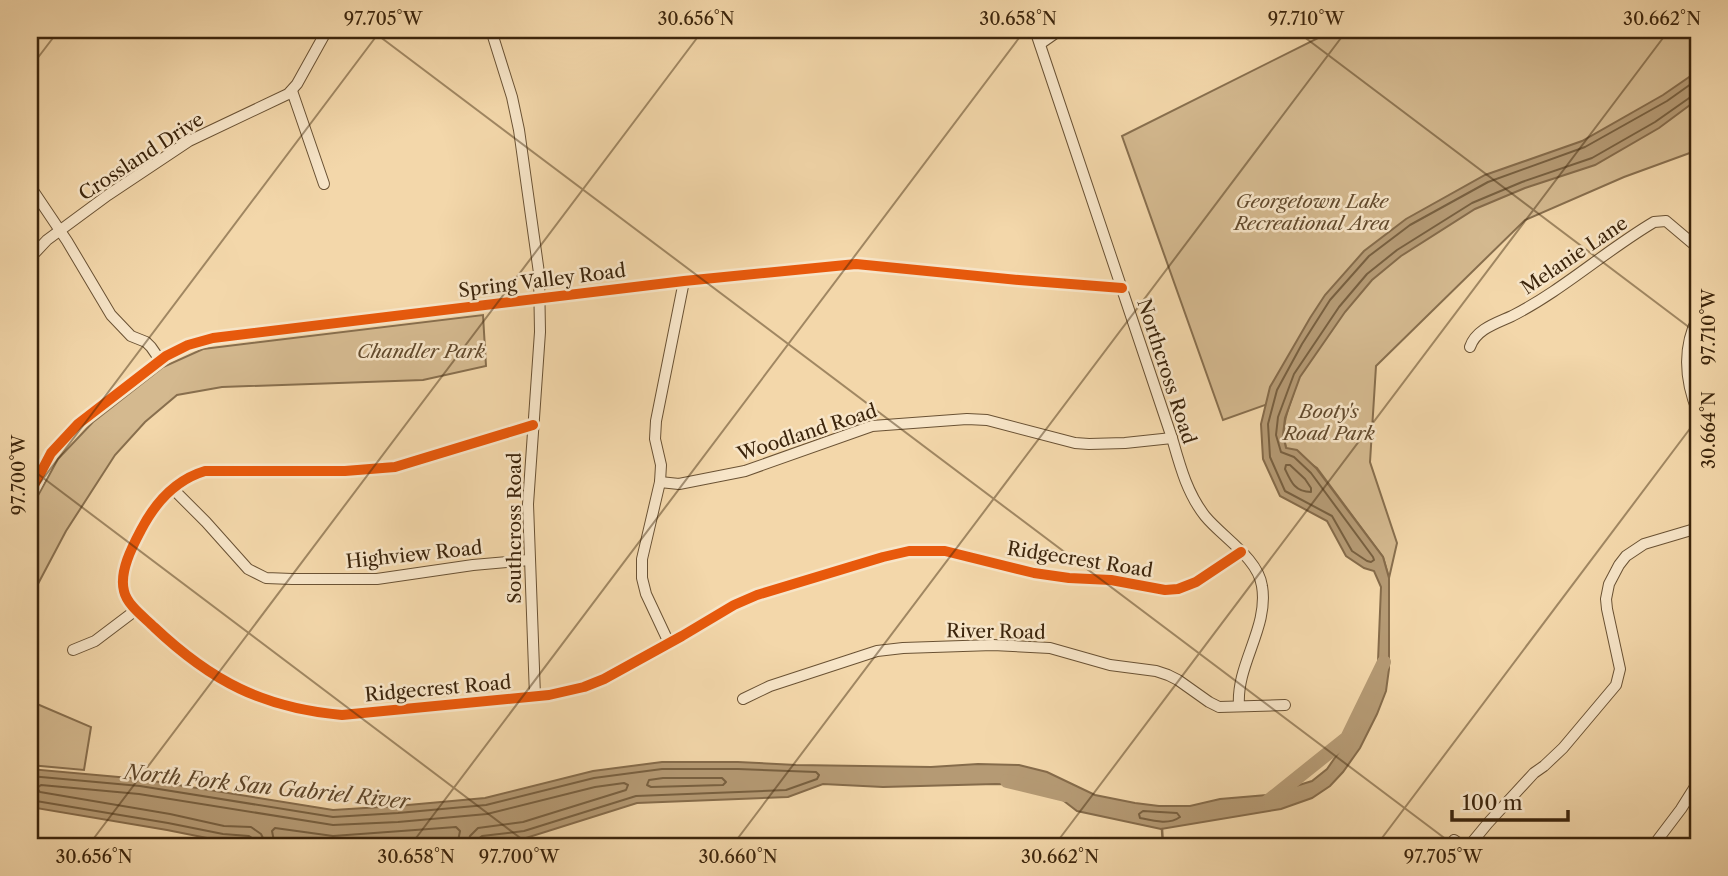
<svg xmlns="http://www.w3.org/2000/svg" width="1728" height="876" font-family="'Libre Caslon Text',serif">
<rect width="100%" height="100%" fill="#f3d7aa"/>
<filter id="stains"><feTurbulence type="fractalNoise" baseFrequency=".00286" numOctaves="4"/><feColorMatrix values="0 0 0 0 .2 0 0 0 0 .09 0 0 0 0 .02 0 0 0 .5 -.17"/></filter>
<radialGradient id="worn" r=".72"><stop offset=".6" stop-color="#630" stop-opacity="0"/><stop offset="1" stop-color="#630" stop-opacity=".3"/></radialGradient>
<g fill="#d4b98f" stroke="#886f4e" stroke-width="2">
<path d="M1334 30H1698V150L1624 177 1525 220 1376 366 1370 462 1397 543 1389 578 1383 557 1317 468 1286 448C1281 427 1286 415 1293 395L1223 420 1122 136Z"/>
<polygon points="483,315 486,366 423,380 222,387 177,395 145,422 115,455 66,531 30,599 30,510 58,459 93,422 163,367 203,349"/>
<polygon points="30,701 91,727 84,770 30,765"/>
</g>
<polygon fill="#b59a74" stroke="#856b4a" stroke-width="2" points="1698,71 1698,99 1659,128 1595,165 1525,188 1475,209 1401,256 1372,280 1345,312 1300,377 1285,418 1283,435 1286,448 1297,450 1316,468 1383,557 1389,578 1389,669 1386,691 1377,714 1360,748 1343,772 1330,786 1312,798 1281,809 1161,829 1077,811 1060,798 1036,785 995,784 883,787 823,784 788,797 637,803 526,838 457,846 316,846 222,841 167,830 30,807 30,769 141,779 333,810 397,806 485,798 593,771 662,762 738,762 796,765 931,767 978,764 1019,765 1047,772 1095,795 1135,803 1159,806 1190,806 1220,799 1267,795 1312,781 1327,769 1360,722 1375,688 1378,661 1381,587 1374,571 1364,568 1346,556 1327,521 1280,496 1263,459 1261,424 1270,387 1310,318 1325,295 1364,251 1406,219 1485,175 1582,141 1663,95"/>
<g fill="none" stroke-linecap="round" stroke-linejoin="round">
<g stroke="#786040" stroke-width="2">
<polyline points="1698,79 1667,101 1585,147 1488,182 1410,225 1369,256 1330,300 1302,344 1277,390 1268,424 1270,457 1285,491 1332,516 1352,551 1367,561 1371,562 1374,560 1373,557 1311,473 1294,457 1281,452 1276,435 1278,417 1294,374 1339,307 1367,274 1397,250 1472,203 1522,182 1592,158 1655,122 1692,96 1698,94"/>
<path d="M1286 465H1290L1305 479 1311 488V492C1295 492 1291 482 1285 469Z"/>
<polyline points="30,776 140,786 333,817 398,813 486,805 594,778 662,769 738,769 816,772 819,775 817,779 786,790 636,796 524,831 482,836 477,840 476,846"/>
<polygon points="663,778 722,778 726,782 723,785 651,787 647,785 649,780"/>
<polyline points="30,800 168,823 223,834 249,836 255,840 256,846"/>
<path d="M1143 811 1177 813 1180 817C1169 825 1154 821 1140 818L1139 814Z"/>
<polyline points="265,846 264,840 261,834 251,827 224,826 170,814 40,792 37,788 41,785 139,794 333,825 398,822 487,814 595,787 624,783 628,785 626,790 523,822 478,828 470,836 467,846"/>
<polyline points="275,846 272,831 275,828 333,836 456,827 460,831 457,846"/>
</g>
<polyline stroke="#856b4a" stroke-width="2.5" points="1162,829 1163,846"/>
<g stroke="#b59a74" stroke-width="14">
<polyline points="1007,781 1065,795"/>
<polyline points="1267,802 1347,738 1384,662"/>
</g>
<g stroke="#6a5234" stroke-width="12">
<g id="minor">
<polyline points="491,30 512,97 519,130 539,273 540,332 528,504 535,696"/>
<path d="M1035 30 1172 438C1180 466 1187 493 1205 516 1222 537 1258 558 1262 586 1269 628 1236 664 1239 706"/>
<polyline points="1040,44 1060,30"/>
<polyline points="292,91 324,184"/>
<polyline points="30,186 67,241 111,315 131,336 146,342 151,347 160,360"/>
<polyline points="30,258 47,240 108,195 189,141 288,94 297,84 327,30"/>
<path d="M1698 317C1682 348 1685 381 1698 413"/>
<path d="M1470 347C1476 329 1497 323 1512 316 1563 290 1605 251 1654 222L1666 221 1698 248"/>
<path d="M533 425 395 467 345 471H205C175 480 155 503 141 530 132 547 119 572 124 591 127 605 144 617 154 627 211 681 263 708 342 715L549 695 584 687 604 679 682 636 734 605 757 595 883 557 909 551H945L1034 573 1069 578 1111 580 1165 590 1178 589 1196 582 1241 552"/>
<polyline points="660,482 679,484 745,471 872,426 967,419 987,420 1075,443 1089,444 1125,443 1172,438"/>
<polyline points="172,488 206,522 248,569 266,578 292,579 377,579 473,565 529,560"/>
<polyline points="30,493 51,453 78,424 166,356 188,345 213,338 684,281 856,264 1019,280 1122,288"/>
<polyline points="669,643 646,594 642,578 642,559 660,482 661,465 655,439 656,421 684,281"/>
<polyline points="73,650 95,641 136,610"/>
<polyline points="743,699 770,686 877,651 903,648 993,645 1050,648 1110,665 1156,671 1168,675 1178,680 1209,702 1219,707 1285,705"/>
<polyline points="1454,840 1463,846"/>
<polyline points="1469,846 1488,823 1534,773 1544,766 1563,748 1616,685 1620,669 1607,609 1606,599 1609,584 1619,565 1626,556 1644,544 1698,528"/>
<polyline points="1653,846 1681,809 1698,782"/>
</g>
</g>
<use href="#minor" stroke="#f7e5c8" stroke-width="10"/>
<g stroke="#f7e5c8" stroke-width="15">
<g id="cycleway">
<path d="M533 425 395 467 345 471H205C175 480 155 503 141 530 132 547 119 572 124 591 127 605 144 617 154 627 211 681 263 708 342 715L549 695 584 687 604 679 682 636 734 605 757 595 883 557 909 551H945L1034 573 1069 578 1111 580 1165 590 1178 589 1196 582 1241 552"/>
<polyline points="30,493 51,453 78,424 166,356 188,345 213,338 684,281 856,264 1019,280 1122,288"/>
</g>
</g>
<use href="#cycleway" stroke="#e8590c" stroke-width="10"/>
</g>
<path fill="none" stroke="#3c250c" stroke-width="2" stroke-opacity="0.45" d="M371 30 1455 846M1295 30 1698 334M30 68 59 30M30 468 531 846M30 496 381 30M88 846 703 30M410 846 1025 30M732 846 1347 30M1054 846 1669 30M1376 846 1698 418"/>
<g text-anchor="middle" stroke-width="5" stroke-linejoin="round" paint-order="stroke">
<g font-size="19" fill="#3c250c" stroke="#f7e5c8">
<text transform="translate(141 156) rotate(-33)" y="7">Crossland Drive</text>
<text transform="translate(1574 255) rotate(-34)" y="7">Melanie Lane</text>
<text transform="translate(542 280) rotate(-7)" y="7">Spring Valley Road</text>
<text transform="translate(1167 371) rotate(72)" y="7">Northcross Road</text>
<text transform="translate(807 432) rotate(-18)" y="7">Woodland Road</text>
<text transform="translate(514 528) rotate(-90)" y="7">Southcross Road</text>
<text transform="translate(414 554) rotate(-6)" y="7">Highview Road</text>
<text transform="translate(1080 559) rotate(9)" y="7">Ridgecrest Road</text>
<text transform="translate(996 631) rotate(1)" y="7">River Road</text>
<text transform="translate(438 688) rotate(-5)" y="7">Ridgecrest Road</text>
</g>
<g font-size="19" font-style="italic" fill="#624a2d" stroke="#f7e5c8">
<text x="1312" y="208">Georgetown Lake<tspan x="1312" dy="22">Recreational Area</tspan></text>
<text x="421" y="358">Chandler Park</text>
<text x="1329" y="418">Booty's<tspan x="1329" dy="22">Road Park</tspan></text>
</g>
<g font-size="21" font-style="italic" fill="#60482b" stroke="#f7e5c8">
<text transform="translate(267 787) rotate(6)" y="7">North Fork San Gabriel River</text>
</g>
</g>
<rect width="1728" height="876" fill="none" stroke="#f3d7aa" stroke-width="77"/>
<path d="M1452 810v10h116v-10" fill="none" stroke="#3c250c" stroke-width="3.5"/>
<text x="1462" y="810" font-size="21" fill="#3c250c" stroke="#f7e5c8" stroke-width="5" paint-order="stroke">100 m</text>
<rect x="38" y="38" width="1652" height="800" fill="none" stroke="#3c250c" stroke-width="2.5"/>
<g font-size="18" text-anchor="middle" fill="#3c250c">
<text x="383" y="25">97.705°W</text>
<text x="696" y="25">30.656°N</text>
<text x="1018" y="25">30.658°N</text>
<text x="1306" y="25">97.710°W</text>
<text x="1662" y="25">30.662°N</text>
<text transform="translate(1709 327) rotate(-90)" y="6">97.710°W</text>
<text transform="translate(1709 430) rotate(-90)" y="6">30.664°N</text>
<text transform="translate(19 475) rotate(-90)" y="6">97.700°W</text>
<text x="94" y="863">30.656°N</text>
<text x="416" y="863">30.658°N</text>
<text x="519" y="863">97.700°W</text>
<text x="738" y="863">30.660°N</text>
<text x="1060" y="863">30.662°N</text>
<text x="1443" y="863">97.705°W</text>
</g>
<rect width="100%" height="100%" filter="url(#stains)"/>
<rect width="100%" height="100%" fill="url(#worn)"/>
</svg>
